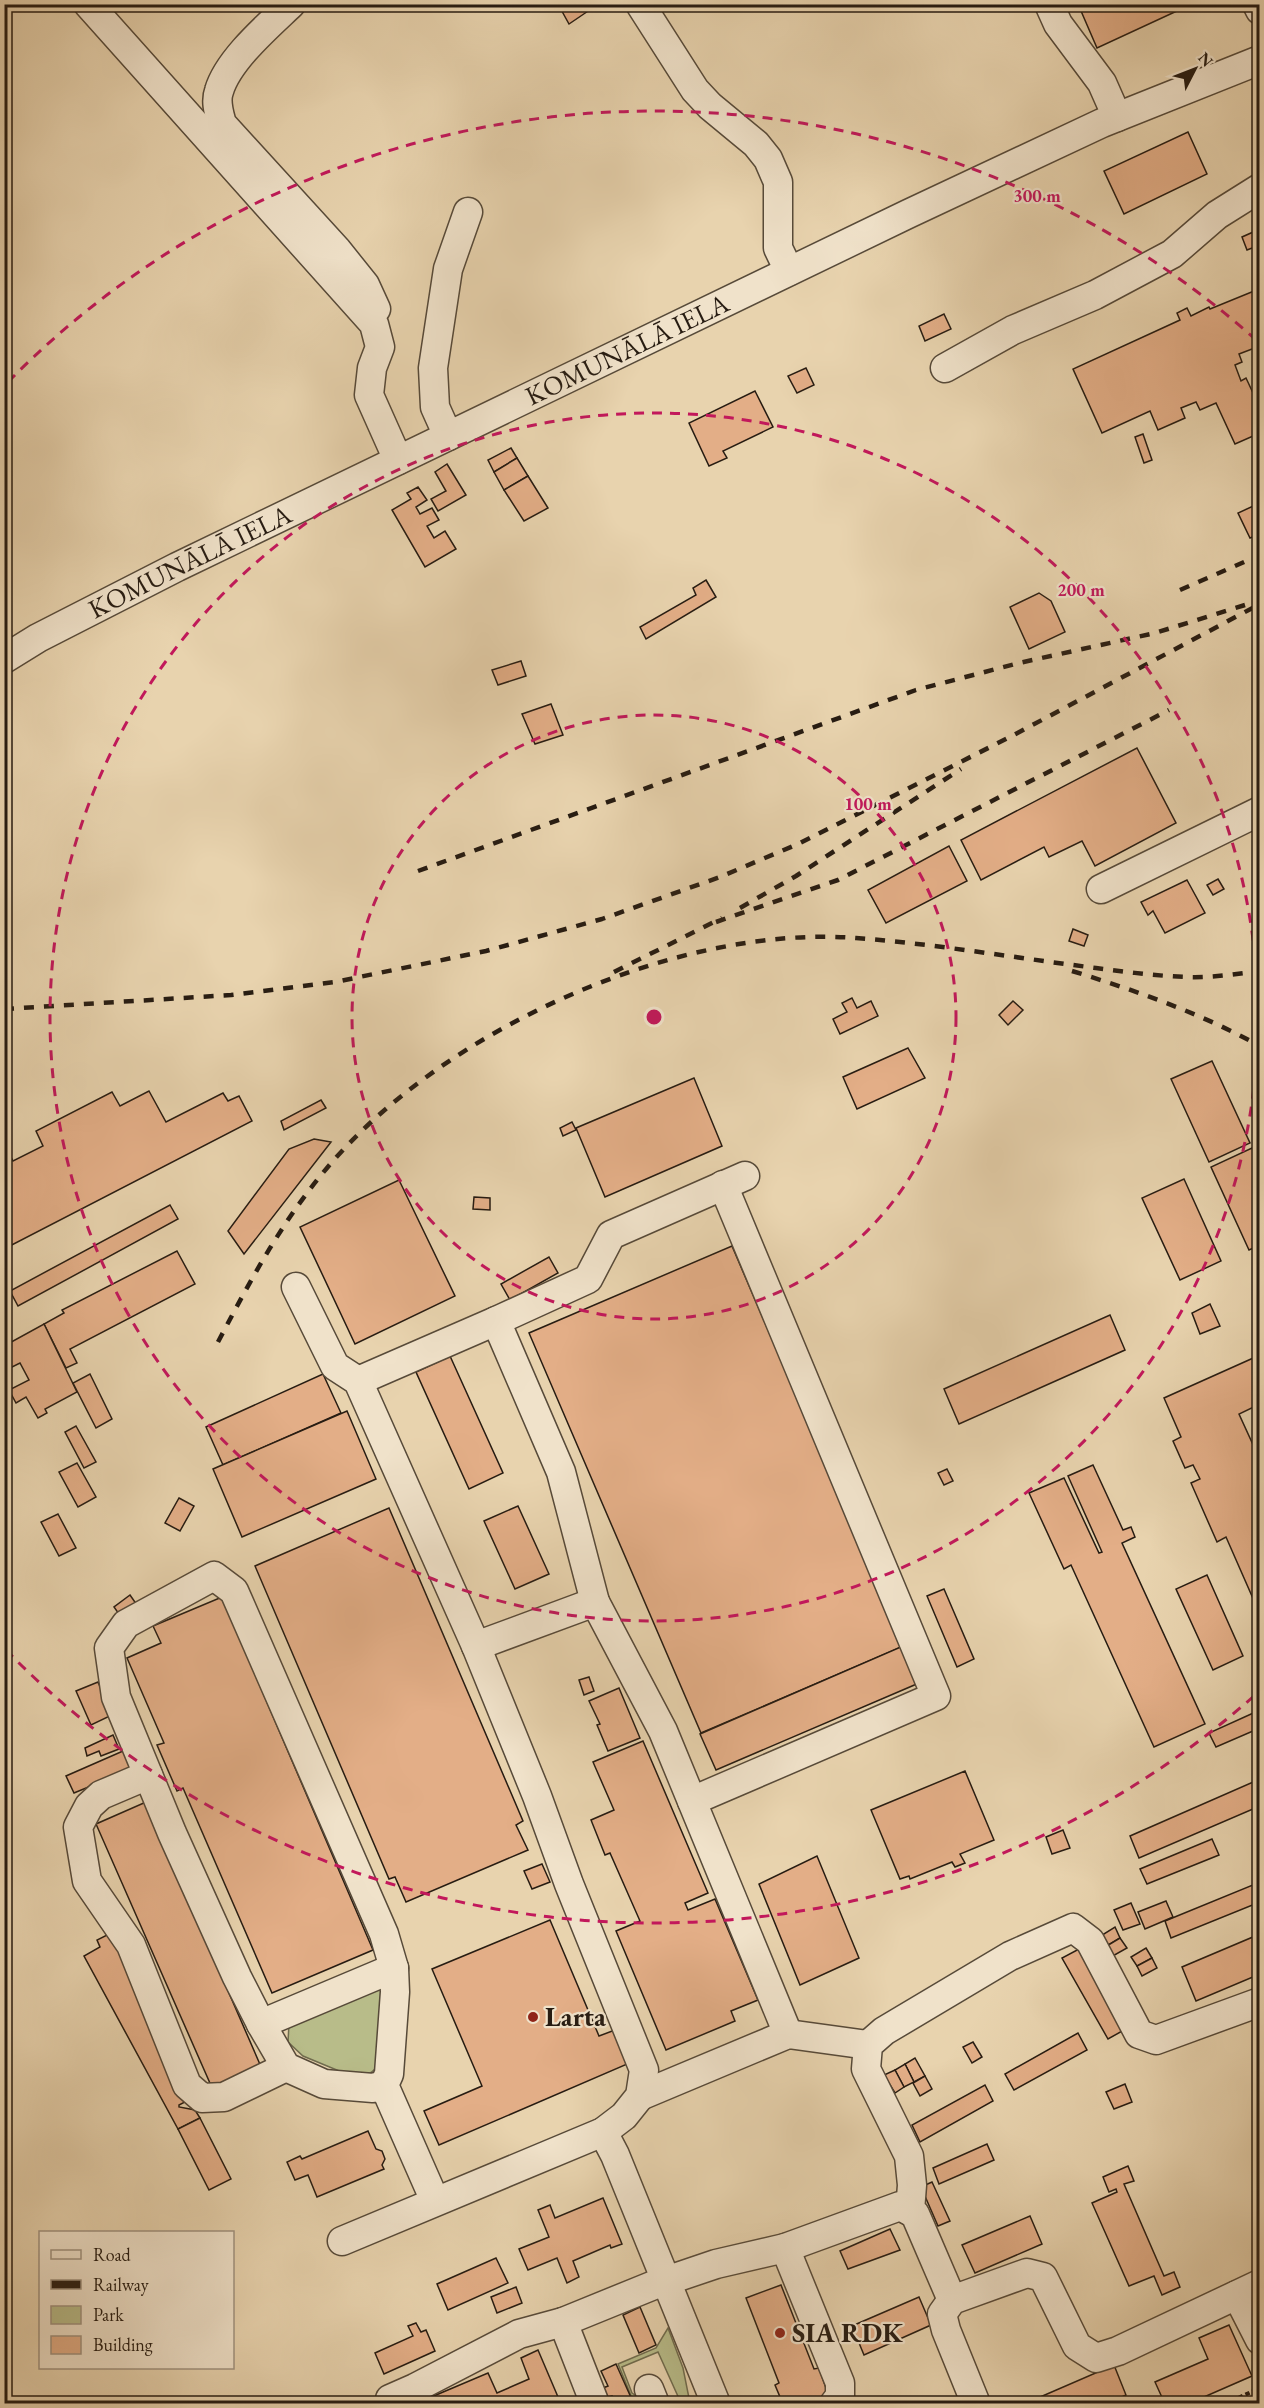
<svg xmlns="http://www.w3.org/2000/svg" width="1264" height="2408" font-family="'EB Garamond',serif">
<rect width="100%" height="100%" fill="#e8d3ae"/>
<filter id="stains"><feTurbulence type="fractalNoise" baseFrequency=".00333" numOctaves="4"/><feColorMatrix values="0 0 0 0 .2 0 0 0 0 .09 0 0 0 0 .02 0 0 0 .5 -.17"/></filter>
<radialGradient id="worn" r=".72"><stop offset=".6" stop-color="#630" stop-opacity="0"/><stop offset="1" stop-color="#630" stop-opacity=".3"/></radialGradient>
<g fill="#b8bc89" stroke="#706c4e" stroke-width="1.5">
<path d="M377 1988 382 1992 377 2067C371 2074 365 2077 356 2078L303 2056 288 2042 289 2024Z"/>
<polygon points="668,2328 683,2368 690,2403 681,2403 658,2352 622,2367 632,2393 638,2397 640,2403 634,2403 618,2364 656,2348"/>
</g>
<g fill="#e3ae87" stroke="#271c12" stroke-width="1.5">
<polygon points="558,4 596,4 597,5 569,24"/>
<polygon points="1078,4 1192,4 1097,48"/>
<polygon points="1188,132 1207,174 1124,214 1104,171"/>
<polygon points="1260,229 1260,245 1247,250 1242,237"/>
<polygon points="1258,284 1260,284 1260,346 1239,354 1242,362 1235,365 1241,381 1246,378 1260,408 1260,433 1235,444 1216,403 1200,410 1196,402 1181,408 1185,418 1158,430 1150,411 1102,433 1073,369 1180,320 1177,313 1187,308 1191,316 1209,307 1210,309 1259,289"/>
<polygon points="944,314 951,329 925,341 919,326"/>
<polygon points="806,368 814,385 797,393 788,376"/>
<polygon points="755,391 773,427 723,451 727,458 709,466 689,423"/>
<polygon points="1143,434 1152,460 1144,463 1135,437"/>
<polygon points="511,448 517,458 494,472 488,460"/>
<polygon points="517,458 528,476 504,490 494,472"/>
<polygon points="447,464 466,495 438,511 431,499 446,491 435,472"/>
<polygon points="528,476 548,508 524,521 504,490"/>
<polygon points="418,487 427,500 416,507 420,514 432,508 439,520 427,526 434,538 445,531 456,549 425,567 392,510 411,499 407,493"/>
<polygon points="1260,503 1260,534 1250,538 1238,513"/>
<polygon points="706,580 716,597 646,639 640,627 696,595 693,588"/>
<polygon points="1039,593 1051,601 1065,632 1029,649 1010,607"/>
<polygon points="521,661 526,676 498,685 492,670"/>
<polygon points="551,704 563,735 535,744 522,714"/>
<polygon points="1137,748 1176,823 1095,866 1082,841 1049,857 1044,847 981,880 961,840"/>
<polygon points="949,846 967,881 886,923 868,890"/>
<polygon points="1218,879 1224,889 1213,895 1207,885"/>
<polygon points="1187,880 1205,913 1165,933 1153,911 1148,915 1141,902"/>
<polygon points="1073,929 1088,935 1084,946 1069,941"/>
<polygon points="852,998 857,1008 871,1001 878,1016 840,1034 833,1019 847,1012 842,1003"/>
<polygon points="1013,1001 1023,1010 1008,1025 999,1015"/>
<polygon points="908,1048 925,1078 857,1109 843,1077"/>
<polygon points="1212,1061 1250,1143 1209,1162 1171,1079"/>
<polygon points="694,1078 722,1146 605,1197 576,1128"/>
<polygon points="149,1091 166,1122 223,1093 228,1101 239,1096 252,1121 4,1249 4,1152 8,1151 13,1161 43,1146 36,1131 112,1092 120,1106"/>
<polygon points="321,1100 326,1108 284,1130 281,1121"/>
<polygon points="572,1122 576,1130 563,1136 560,1128"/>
<polygon points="314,1139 331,1142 244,1254 228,1231 289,1149"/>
<polygon points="1252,1148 1260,1164 1260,1245 1249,1250 1211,1167"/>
<polygon points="1184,1179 1221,1261 1180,1280 1142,1198"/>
<polygon points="399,1180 455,1296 355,1344 300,1227"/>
<polygon points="474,1197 490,1198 490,1210 473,1209"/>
<polygon points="170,1205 178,1219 18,1306 10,1291"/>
<polygon points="732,1246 904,1646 701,1733 529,1333"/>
<polygon points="177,1251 195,1284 70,1349 77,1363 66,1368 44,1324 64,1313 62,1310"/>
<polygon points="549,1257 558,1273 510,1300 501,1284"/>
<polygon points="1210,1304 1220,1326 1200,1334 1192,1313"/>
<polygon points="1110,1315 1125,1350 959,1424 944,1389"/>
<polygon points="44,1324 77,1392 45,1409 47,1413 38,1418 26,1397 16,1403 9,1390 29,1380 20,1363 4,1371 4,1346"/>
<polygon points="1260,1355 1260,1404 1239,1414 1260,1460 1260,1601 1255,1603 1226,1537 1217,1542 1191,1483 1200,1479 1193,1465 1185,1468 1173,1441 1181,1437 1164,1398"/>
<polygon points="450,1356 503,1473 469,1489 416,1372"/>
<polygon points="90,1374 112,1419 96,1428 73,1383"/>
<polygon points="323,1374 341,1413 223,1465 206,1427"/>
<polygon points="347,1411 376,1479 242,1537 213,1469"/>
<polygon points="76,1426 96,1462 84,1468 65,1432"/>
<polygon points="77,1463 96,1497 78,1507 59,1472"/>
<polygon points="1093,1465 1123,1530 1131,1527 1135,1537 1122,1543 1205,1724 1154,1747 1071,1565 1064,1569 1029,1493 1064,1478 1099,1553 1102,1552 1068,1476"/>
<polygon points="947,1469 953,1481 944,1485 938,1473"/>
<polygon points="179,1498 194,1506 180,1531 165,1523"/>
<polygon points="518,1506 549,1574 515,1589 484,1521"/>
<polygon points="389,1508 523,1821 516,1825 528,1850 406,1902 395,1877 389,1879 255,1566"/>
<polygon points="58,1514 76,1548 59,1556 41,1522"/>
<polygon points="1207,1575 1243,1656 1213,1670 1176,1589"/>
<polygon points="944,1589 974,1659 957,1667 927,1596"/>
<polygon points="130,1595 137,1605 121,1617 114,1607"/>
<polygon points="222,1597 373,1950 272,1993 183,1788 177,1791 157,1745 164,1743 127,1658 161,1643 153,1626"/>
<polygon points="903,1646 919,1683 716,1770 700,1734"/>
<polygon points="589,1677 594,1691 584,1695 579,1680"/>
<polygon points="98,1682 112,1715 91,1725 76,1691"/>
<polygon points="619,1688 640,1738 608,1751 597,1725 600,1724 589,1701"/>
<polygon points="1260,1710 1260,1728 1216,1747 1209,1733"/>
<polygon points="113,1735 119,1749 101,1756 99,1751 87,1756 85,1748"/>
<polygon points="643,1741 708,1893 685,1903 688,1910 715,1899 758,2000 731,2011 735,2021 666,2050 616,1931 640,1921 610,1853 605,1855 591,1820 614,1810 593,1762"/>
<polygon points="123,1751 132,1769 74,1793 66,1776"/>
<polygon points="965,1771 994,1840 960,1854 965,1863 955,1867 952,1862 910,1879 909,1876 900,1879 871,1810"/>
<polygon points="1260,1779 1260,1806 1139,1858 1130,1836"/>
<polygon points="146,1802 262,2069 213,2090 96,1824"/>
<polygon points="1063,1830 1070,1848 1052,1854 1046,1837"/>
<polygon points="1212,1839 1219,1855 1147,1884 1140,1869"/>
<polygon points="817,1856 859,1958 800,1985 759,1884"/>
<polygon points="542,1864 550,1882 532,1889 524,1871"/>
<polygon points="1260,1882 1260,1902 1171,1938 1165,1921"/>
<polygon points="1166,1901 1173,1917 1145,1929 1138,1912"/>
<polygon points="1131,1903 1140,1924 1123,1930 1114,1910"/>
<polygon points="550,1920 599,2036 615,2030 632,2062 439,2145 424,2111 482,2086 432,1969"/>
<polygon points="1115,1927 1120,1938 1105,1947 1099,1937"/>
<polygon points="115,1931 185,2102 179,2105 179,2107 195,2110 200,2118 178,2129 84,1956 100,1947 97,1940"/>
<polygon points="1260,1934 1260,1974 1196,2001 1182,1967"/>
<polygon points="1120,1938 1127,1948 1111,1957 1105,1947"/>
<polygon points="1146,1948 1152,1958 1137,1966 1131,1957"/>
<polygon points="1079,1949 1124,2030 1108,2039 1062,1958"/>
<polygon points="1152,1958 1157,1968 1142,1976 1137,1966"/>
<polygon points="1078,2033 1087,2050 1014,2090 1005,2074"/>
<polygon points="973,2042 982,2057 972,2063 963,2047"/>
<polygon points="915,2058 925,2076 914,2082 905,2064"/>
<polygon points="905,2064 914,2082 904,2087 895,2070"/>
<polygon points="895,2070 904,2087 895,2093 884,2075"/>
<polygon points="925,2076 932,2089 920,2096 913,2083"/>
<polygon points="1125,2084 1132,2102 1114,2109 1106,2092"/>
<polygon points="985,2085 993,2101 920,2142 912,2125"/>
<polygon points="200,2118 231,2179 209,2190 178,2129"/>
<polygon points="368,2131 376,2149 382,2151 385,2159 382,2165 384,2169 317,2197 308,2175 295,2180 287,2162 300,2156 302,2159"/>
<polygon points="987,2144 994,2160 939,2184 933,2168"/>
<polygon points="1128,2166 1134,2181 1124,2184 1164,2276 1174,2272 1180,2287 1162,2295 1154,2276 1129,2286 1092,2203 1117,2192 1116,2189 1109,2192 1103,2177"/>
<polygon points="932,2182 950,2221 938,2226 921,2187"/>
<polygon points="603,2198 622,2244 611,2248 610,2245 573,2261 579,2277 567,2283 557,2258 528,2270 519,2249 549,2237 538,2210 550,2205 555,2218"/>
<polygon points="1030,2216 1042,2244 975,2273 962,2245"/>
<polygon points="890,2229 900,2250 848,2269 840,2251"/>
<polygon points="496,2258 508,2283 448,2310 437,2284"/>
<polygon points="781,2285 814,2369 819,2368 827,2391 822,2401 815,2404 783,2404 775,2385 779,2383 746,2298"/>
<polygon points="516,2287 522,2303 497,2313 491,2297"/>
<polygon points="919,2297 931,2325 864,2355 852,2326"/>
<polygon points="640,2307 656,2345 639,2353 623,2315"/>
<polygon points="416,2323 421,2332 426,2330 435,2351 384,2374 375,2353 413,2336 408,2326"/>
<polygon points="1229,2325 1252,2376 1188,2404 1165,2404 1155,2382 1208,2359 1199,2338"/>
<polygon points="538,2350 561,2404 431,2404 429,2398 488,2373 497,2393 529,2379 521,2358"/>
<polygon points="616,2364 633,2402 630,2404 615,2404 612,2396 608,2397 603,2388 608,2386 601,2371"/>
<polygon points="1114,2365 1126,2395 1107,2404 1024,2404"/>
</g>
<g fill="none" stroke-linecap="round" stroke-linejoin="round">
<g stroke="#574a39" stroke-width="31">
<g id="minor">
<polyline points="88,4 374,324 380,347 372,368 369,395 398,460"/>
<path d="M291 4C268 26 228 60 219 91 215 102 219 113 222 124L337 250 365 285 376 309"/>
<polyline points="640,4 695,90 710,106 756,144 768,159 778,182 778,248 789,271"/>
<polyline points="1049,4 1058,24 1102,83 1117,117"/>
<polyline points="1257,4 1260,10"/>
<polyline points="945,368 1013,330 1095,295 1172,254 1217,215 1260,188"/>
<polyline points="448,436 435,407 433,368 448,269 468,212"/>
<path id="s1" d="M4 659 38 638 177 567 908 214 1102 123 1260 60"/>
<polyline points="1101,889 1260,811"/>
<polyline points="296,1287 335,1366 358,1381 476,1646 537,1796 569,1884 644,2070 640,2096 624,2116 603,2132 342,2241"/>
<polyline points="358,1381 496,1321"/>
<polyline points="595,1602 663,1731 788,2034"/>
<polyline points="476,1646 595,1602 561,1472 496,1321 588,1279 611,1235 745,1176"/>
<polyline points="148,1775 101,1795 89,1806 78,1827 87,1881 131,1945 187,2085 202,2098 224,2097 286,2067"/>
<polyline points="692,1801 936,1696 723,1185"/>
<polyline points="261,2024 394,1968"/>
<polyline points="384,2085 373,2088 324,2084 286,2067 261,2024 237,1977 172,1833 116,1697 109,1648 126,1624 214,1576 234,1591 384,1934 394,1968 395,1992 389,2074 384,2085 435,2201"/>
<polyline points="640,2096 788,2034 868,2045"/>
<polyline points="603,2132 615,2155 716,2404"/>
<polyline points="910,2211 912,2185 909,2156 866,2069 868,2045 884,2031 1010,1956 1073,1928 1090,1941 1139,2034 1156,2040 1260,2002"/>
<polyline points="785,2248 840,2383 840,2396 834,2404"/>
<polyline points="1237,2295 1260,2340"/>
<polyline points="563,2322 595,2404"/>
<polyline points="649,2389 655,2404"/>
<polyline points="390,2399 415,2388 519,2334 563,2322 654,2285 716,2264 785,2248 900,2206 915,2214 952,2300"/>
<polyline points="976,2404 946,2330 942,2314 952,2300 1027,2273 1043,2277 1077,2346 1096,2358 1118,2351 1260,2284"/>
</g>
</g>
<polyline stroke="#271c12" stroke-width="4" stroke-dasharray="4.5 3" stroke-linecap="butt" points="1225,2404 1260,2388"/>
<use href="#minor" stroke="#f0e2ca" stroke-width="28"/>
<g stroke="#271c12" stroke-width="4.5" stroke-dasharray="10 10" stroke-linecap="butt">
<polyline points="1180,590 1260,555"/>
<polyline points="418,871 916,690 1019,663 1155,633 1245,605"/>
<polyline points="740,908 796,876 961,769"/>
<polyline points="716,922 838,880 1169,710"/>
<path d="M1072 971C1137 991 1200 1013 1260 1046"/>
<polyline points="614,972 722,918"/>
<polyline points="4,1009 231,995 335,982 486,951 602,919 720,877 798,844 1008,738 1260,604"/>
<path d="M218 1342C250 1281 282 1221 327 1168 442 1031 676 924 856 938 936 944 1016 958 1096 968 1126 972 1157 976 1187 977 1211 978 1236 974 1260 971"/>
</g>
</g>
<g fill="none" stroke="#c2185b" stroke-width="3" stroke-dasharray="10 8">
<circle cx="654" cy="1017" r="302"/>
<circle cx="654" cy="1017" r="604"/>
<path d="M1254 1696A906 906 0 0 1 8 1652M8 382A906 906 0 0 1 1254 338"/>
</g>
<g fill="#8f2418" stroke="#f0e2ca" stroke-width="2">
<circle cx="533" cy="2017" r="6"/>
<circle cx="780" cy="2333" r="6"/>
</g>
<g text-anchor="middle" stroke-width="4.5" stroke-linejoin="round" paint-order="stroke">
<g font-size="27" fill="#271c12" stroke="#f0e2ca">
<text dy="9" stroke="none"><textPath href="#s1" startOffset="696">KOMUNĀLĀ IELA</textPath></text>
<text dy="9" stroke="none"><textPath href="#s1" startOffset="210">KOMUNĀLĀ IELA</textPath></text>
</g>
<g font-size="27" font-weight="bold" fill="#271c12" stroke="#f0e2ca" text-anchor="start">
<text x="545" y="2026">Larta</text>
<text x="792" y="2342">SIA RDK</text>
</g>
</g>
<circle cx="654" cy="1017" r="9" fill="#c2185b" stroke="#f0e2ca" stroke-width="3"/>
<g font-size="18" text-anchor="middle" font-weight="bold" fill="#c2185b" stroke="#f0e2ca" stroke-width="4.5" stroke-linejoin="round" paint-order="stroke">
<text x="1037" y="202">300 m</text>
<text x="1081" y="596">200 m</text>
<text x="868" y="810">100 m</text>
</g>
<rect width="1264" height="2408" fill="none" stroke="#e8d3ae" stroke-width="24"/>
<rect x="6" y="6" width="1252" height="2396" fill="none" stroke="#271c12" stroke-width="3"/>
<rect x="12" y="12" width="1240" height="2384" fill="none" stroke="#271c12" stroke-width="1.5"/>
<rect x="39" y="2231" width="195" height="138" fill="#f0e2ca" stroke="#a09380" stroke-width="1.5"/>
<rect x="51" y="2250" width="30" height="9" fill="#f0e2ca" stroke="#a09380" stroke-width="1.5"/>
<text x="93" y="2261" font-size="18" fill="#271c12">Road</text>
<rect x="51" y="2280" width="30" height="9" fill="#271c12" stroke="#a09380" stroke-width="1.5"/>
<text x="93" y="2291" font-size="18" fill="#271c12">Railway</text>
<rect x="51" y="2306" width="30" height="18" fill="#b8bc89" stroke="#a09380" stroke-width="1.5"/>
<text x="93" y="2321" font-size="18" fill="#271c12">Park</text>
<rect x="51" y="2336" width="30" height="18" fill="#e3ae87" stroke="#a09380" stroke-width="1.5"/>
<text x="93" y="2351" font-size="18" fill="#271c12">Building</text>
<g transform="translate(1195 69) rotate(48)" stroke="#f0e2ca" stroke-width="4.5" paint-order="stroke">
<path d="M0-4.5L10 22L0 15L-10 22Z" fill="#271c12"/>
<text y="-9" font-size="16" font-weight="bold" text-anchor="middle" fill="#271c12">N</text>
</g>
<rect width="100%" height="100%" filter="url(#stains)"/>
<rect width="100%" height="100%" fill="url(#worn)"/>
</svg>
